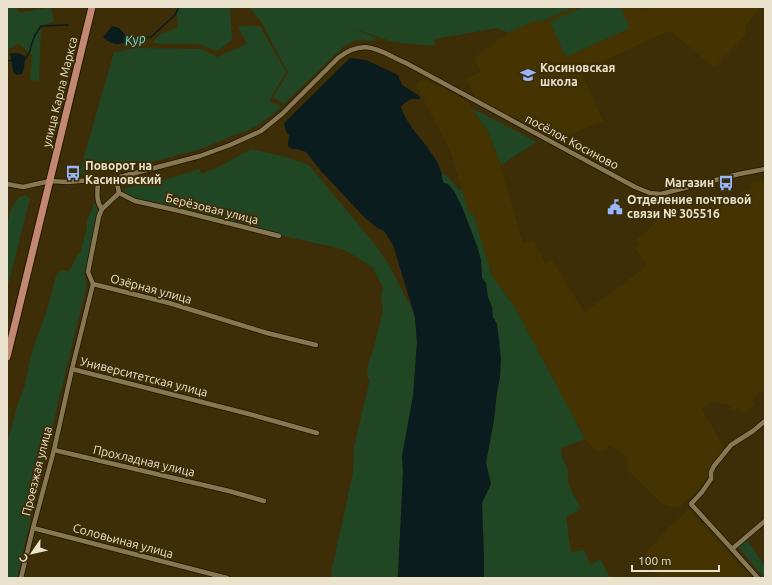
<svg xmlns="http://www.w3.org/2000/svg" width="772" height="585" font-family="Ubuntu,sans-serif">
<rect width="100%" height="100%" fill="#3d2e08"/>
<g fill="#453302">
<polygon points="575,7 642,7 644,12 647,7 760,7 746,26 745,36 714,68 671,31 658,36 581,71 603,121 557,141 475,97 466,79 481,72 474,58 508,33 537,20 541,22"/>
<polygon points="424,78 468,102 489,134 498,157 523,243 534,240 545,263 552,260 584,312 625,283 647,265 635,248 638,245 635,241 667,213 674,220 703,195 714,207 722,201 727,207 742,194 741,192 747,189 748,190 751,187 750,185 756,180 757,182 761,179 765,185 765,394 762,391 751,400 754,405 743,414 738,408 733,411 727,404 712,402 702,409 723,446 724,450 709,469 707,478 693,496 689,497 680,507 676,507 667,506 660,502 626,469 627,458 623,454 610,446 598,452 585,439 515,307 492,276 473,212 469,213 450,150 415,84"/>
<polygon points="689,509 751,578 659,578 645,554 666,530"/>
</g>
<g fill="#204624">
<polygon points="7,7 17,7 19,13 51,7 54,21 41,26 39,81 30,80 32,55 18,43 7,51"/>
<polygon points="176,7 230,7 232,40 217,51 199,44 159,44 152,42 161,34 178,27"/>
<polygon points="249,7 575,7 541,22 537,20 508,33 498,28 435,39 434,46 393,42 352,28 376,38 375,41 356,40 343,47 284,104 273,97 288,73 262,23"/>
<polygon points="583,7 620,7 630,28 566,57 550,22"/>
<polygon points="238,26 260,26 286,72 269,101 282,107 257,126 198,150 144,164 79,174 114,52 138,48 201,49 217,57 247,44"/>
<polygon points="472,108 537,142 501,165 489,134"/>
<polygon points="251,149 287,157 309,165 377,247 389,265 395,277 413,311 415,317 417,343 413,396 402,456 403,472 398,575 397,578 332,578 331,573 353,473 354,447 370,379 368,378 367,368 374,347 383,310 381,297 383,287 373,268 360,259 342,249 257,230 121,195 126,188 164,180 199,169 202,174 220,166"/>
<polygon points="442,173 447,176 459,190 461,187 469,213 473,212 492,276 515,307 585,439 561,448 562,457 568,471 568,483 573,494 581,509 566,517 571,552 584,550 590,565 600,559 610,577 610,578 484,578 484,557 482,503 491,484 486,463 494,420 497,392 500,377 497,324 493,317 492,307 488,297 486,283 482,278 481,260 477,246 462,207 454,191 448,184 444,183 442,179"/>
<polygon points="25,195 30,199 7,289 7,225 11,209 19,197"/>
<polygon points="95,202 100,210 84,273 87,284 41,474 17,578 7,578 7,444 18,403 25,385 31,355 48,307 55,279 58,273 63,270 67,271 70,270 77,255 81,252 82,246 87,228 87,220"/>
<polygon points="746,539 765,566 765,578 764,578 738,547"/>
</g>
<g fill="#0a1c1e">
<path d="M112 26 119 28 128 38 127 42C116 46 111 44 103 37Z"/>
<polygon points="11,53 18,53 25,56 24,69 22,74 17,75 13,72 11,56 9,54"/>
<path d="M350 58 366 60 398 75 402 85 415 93 421 98C416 101 416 98 412 99 408 100 403 104 401 107 407 126 422 138 432 154 436 159 440 168 442 174 442 178 442 179 444 183L448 184 454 191 462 207 477 246 481 260 482 278 486 283 488 297 492 307 493 317 497 324 501 358 500 377 497 392 494 420 486 463 491 484 482 503 484 557V578H397L398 575 403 472 402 456 413 396 417 343 415 317 393 245 384 231 376 227 365 218 321 171 306 152 297 149H292L288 146 289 135 286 132 284 123Z"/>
</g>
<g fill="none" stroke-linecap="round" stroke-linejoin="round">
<g stroke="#0a1c1e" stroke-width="1.5">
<polyline points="127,38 151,37 175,15 179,7"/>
<polyline points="25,60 30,51 31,46 35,35 41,26 68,25"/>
<polyline points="7,61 13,60"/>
</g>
<g stroke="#211600" stroke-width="6">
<g id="street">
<polyline points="116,178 119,193 102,209 99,216 88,272 93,284 169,303 267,333 316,345"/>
<path d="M98 180C98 189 95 201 102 209"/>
<path d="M7 184 23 187 50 181 67 182 116 178 200 156 230 145 261 131 282 114 338 58C365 37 379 51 406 63L635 187 650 193 661 194 739 174 765 169"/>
<polyline points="119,193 135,201 180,211 279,236"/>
<polyline points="93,284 72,369 249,414 317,433"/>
<polyline points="54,450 229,491 264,501"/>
<polyline points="33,528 227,578"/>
<polyline points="732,549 691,504 702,492 711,479 711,472 714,466 731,445 753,431 765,421"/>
<polyline points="21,578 33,528 54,450 72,369"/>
<polyline points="758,578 732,549 765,521"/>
</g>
</g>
<g stroke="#211600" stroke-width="9">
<polyline id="primary" points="7,357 92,7"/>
</g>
<use href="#street" stroke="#877752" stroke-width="4.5"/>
<use href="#primary" stroke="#c38874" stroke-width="7"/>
</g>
<defs>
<g id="school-bare" transform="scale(1.2)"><path d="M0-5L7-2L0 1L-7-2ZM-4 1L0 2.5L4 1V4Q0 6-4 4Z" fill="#97b6fd" stroke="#3d2e08" stroke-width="2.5" paint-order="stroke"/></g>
<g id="bus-bare" transform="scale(1.2)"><path d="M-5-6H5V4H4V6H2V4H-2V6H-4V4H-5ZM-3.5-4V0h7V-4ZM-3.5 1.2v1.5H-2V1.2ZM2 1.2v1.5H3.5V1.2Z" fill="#97b6fd" stroke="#3d2e08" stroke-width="2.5" paint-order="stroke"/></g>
<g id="civic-bare" transform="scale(1.2)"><path d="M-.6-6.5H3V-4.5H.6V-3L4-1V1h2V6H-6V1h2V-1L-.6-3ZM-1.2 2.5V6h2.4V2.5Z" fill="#97b6fd" stroke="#3d2e08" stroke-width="2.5" paint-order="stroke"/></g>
</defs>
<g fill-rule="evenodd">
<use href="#school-bare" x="528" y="75"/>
<use href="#bus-bare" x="73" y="173"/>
<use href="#bus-bare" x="726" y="183"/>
<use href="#civic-bare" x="615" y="207"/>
</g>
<g text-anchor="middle" stroke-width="4" stroke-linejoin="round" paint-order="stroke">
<g font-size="12" font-weight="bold" fill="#ebe2ce" stroke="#3d2e08" text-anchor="start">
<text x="540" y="72">Косиновская<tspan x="540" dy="14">школа</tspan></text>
<text x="85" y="170">Поворот на<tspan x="85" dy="14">Касиновский</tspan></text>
<text x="714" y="187" text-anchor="end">Магазин</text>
<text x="627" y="204">Отделение почтовой<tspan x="627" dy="14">связи № 305516</tspan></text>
</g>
<g font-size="12" fill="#ebe2ce" stroke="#3d2e08">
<text transform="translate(60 92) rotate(-76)" y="4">улица Карла Маркса</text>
<text transform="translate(572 142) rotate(28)" y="4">посёлок Косиново</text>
<text transform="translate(212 209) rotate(14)" y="4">Берёзовая улица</text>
<text transform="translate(151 289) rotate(15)" y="4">Озёрная улица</text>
<text transform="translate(144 377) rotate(14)" y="4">Университетская улица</text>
<text transform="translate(144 461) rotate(13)" y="4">Прохладная улица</text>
<text transform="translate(37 471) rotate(-76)" y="4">Проезжая улица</text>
<text transform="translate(123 541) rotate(15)" y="4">Соловьиная улица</text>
</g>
<g font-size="13" font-style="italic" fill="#58e0f0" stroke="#3d2e08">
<text transform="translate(135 39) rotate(-8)" y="5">Кур</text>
</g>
</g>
<rect width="772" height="585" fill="none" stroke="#ebe2ce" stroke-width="16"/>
<g transform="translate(32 553) rotate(236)" stroke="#3d2e08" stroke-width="3" paint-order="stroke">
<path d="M0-3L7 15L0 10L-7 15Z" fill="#ebe2ce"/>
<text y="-6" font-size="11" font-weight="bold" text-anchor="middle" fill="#ebe2ce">С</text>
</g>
<path d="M632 565v6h87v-6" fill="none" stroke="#ebe2ce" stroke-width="2"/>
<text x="638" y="565" font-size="12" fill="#ebe2ce" stroke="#3d2e08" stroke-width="3" paint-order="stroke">100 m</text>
</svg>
